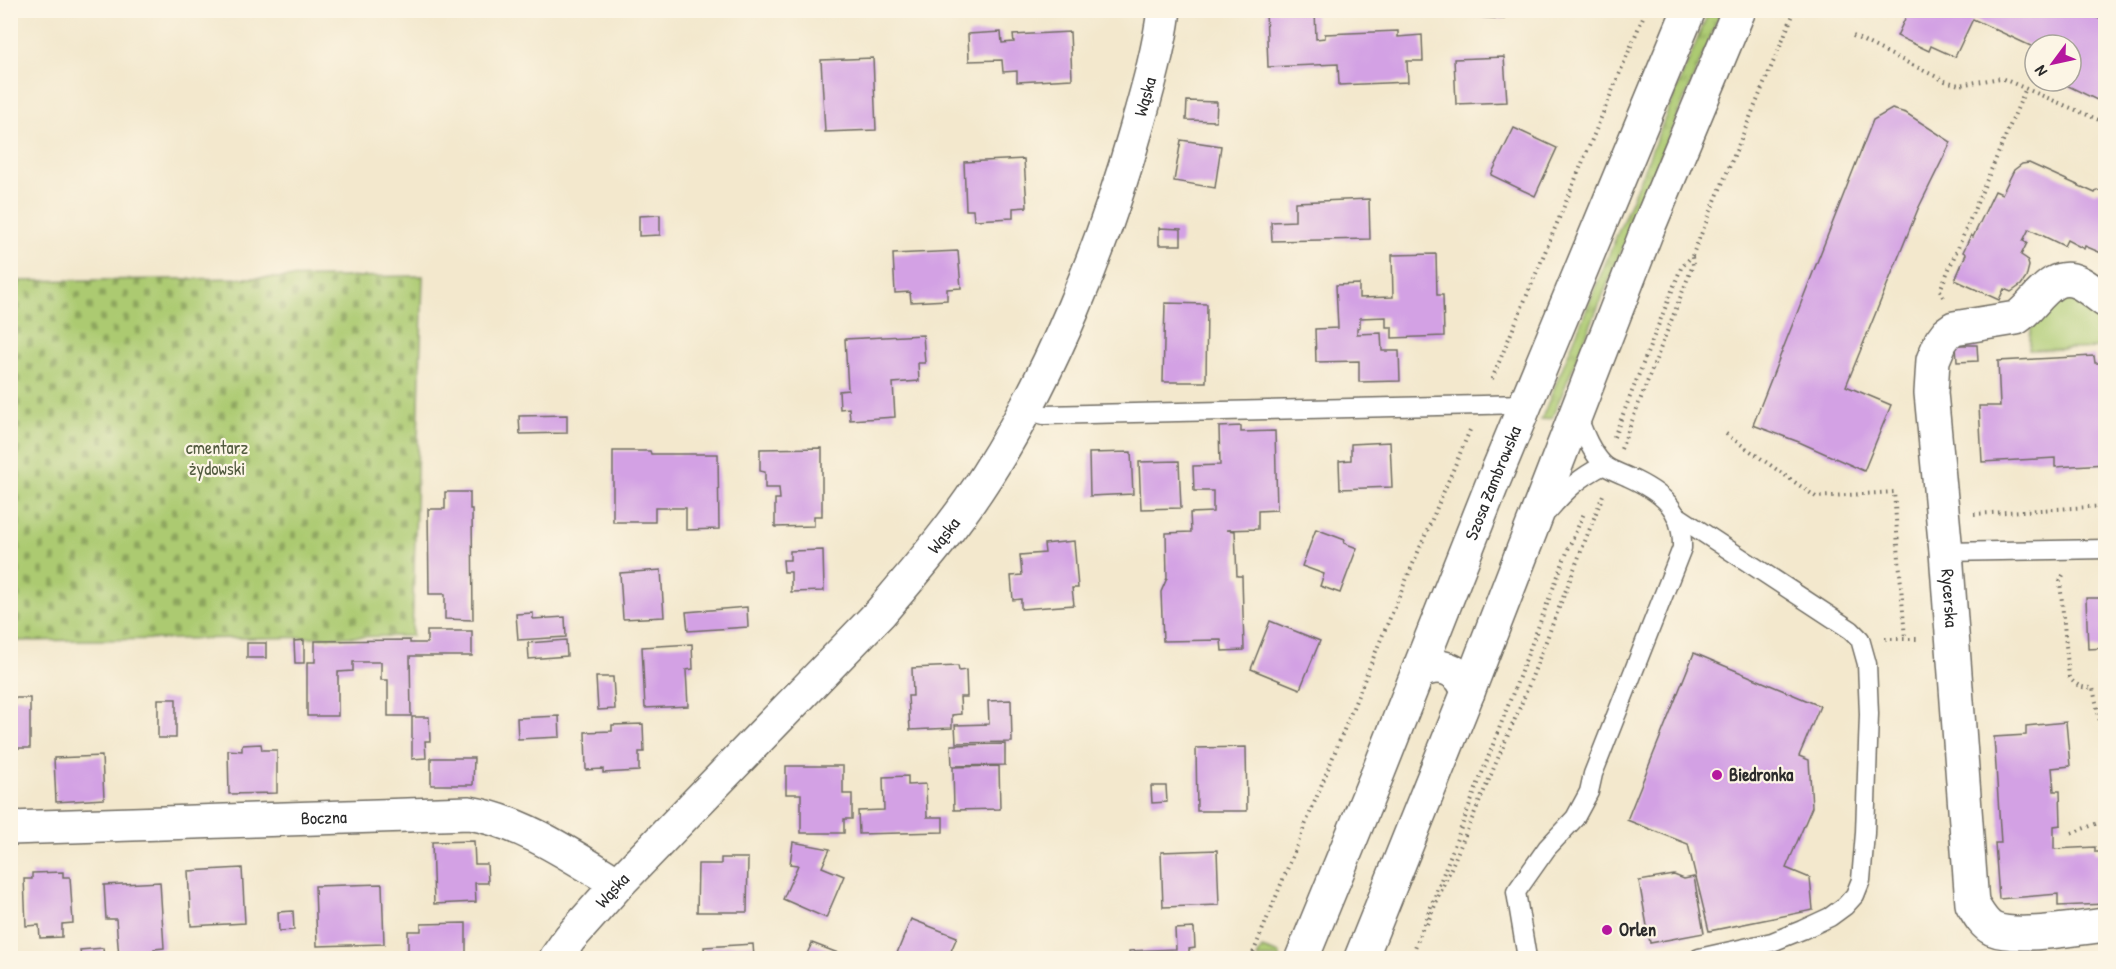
<svg xmlns="http://www.w3.org/2000/svg" width="2116" height="969" font-family="'Patrick Hand',sans-serif">
<defs>
<pattern id="grass-tufts" width="24" height="20" patternUnits="userSpaceOnUse" patternTransform="scale(1.5)"><rect width="24" height="20" fill="#acca71"/><path d="M3 7l-1-3M5 7V3M7 7l1-3M15 17l-1-3M17 17v-4M19 17l1-3" fill="none" stroke="#8ca45d"/></pattern>
<pattern id="cemetery-stones" width="16" height="16" patternUnits="userSpaceOnUse" patternTransform="scale(1.5)"><rect width="16" height="16" fill="#acca71"/><path d="M2 7V4a2 2 0 0 1 4 0v3zM10 15v-3a2 2 0 0 1 4 0v3z" fill="#8ca45d"/></pattern>
</defs>
<rect width="100%" height="100%" fill="#fcf5e5"/>
<filter id="ink" filterUnits="userSpaceOnUse"><feTurbulence type="fractalNoise" baseFrequency=".0167" numOctaves="2"/><feDisplacementMap in="SourceGraphic" scale="12" xChannelSelector="R" yChannelSelector="G"/><feConvolveMatrix kernelMatrix="1 2 1 2 8 2 1 2 1" color-interpolation-filters="sRGB"/></filter>
<filter id="wash" filterUnits="userSpaceOnUse"><feTurbulence type="fractalNoise" baseFrequency=".008" numOctaves="4" result="noise"/><feDisplacementMap in="SourceGraphic" scale="24" xChannelSelector="R" yChannelSelector="G"/><feGaussianBlur stdDeviation="1.35" result="paint"/><feColorMatrix in="noise" values="0 0 0 0 0 0 0 0 0 0 0 0 0 0 0 0 0 1.4 0 .05"/><feComposite in="paint" operator="in"/></filter>
<g filter="url(#wash)">
<rect width="100%" height="100%" fill="#f3e8cd"/>
<g fill="url(#grass-tufts)" stroke="#6c7a4e" stroke-width="1.5">
<polygon points="1709,11 1721,11 1552,418 1541,420"/>
<polygon points="1262,948 1280,954 1280,958 1257,958"/>
</g>
<polygon fill="url(#cemetery-stones)" stroke="#6c7a4e" stroke-width="1.5" points="423,276 412,636 11,641 11,281"/>
<polygon fill="#acca71" stroke="#6c7a4e" stroke-width="1.5" points="2065,291 2105,313 2105,348 2029,350 2031,328 2057,297"/>
<g id="blocks">
<g fill="#d3a1e4">
<polygon points="1019,10 1036,10 1037,11 1020,16"/>
<polygon points="1266,10 1315,10 1316,39 1325,38 1325,34 1398,31 1398,37 1422,35 1423,61 1407,61 1408,82 1339,85 1338,64 1268,67"/>
<polygon points="1438,10 1505,10 1504,19 1437,14"/>
<polygon points="1909,10 2081,10 2106,22 2106,87 2099,101 2062,83 2063,81 2071,81 2071,45 2035,45 2035,48 1973,19 1955,57 1931,46 1929,51 1897,36"/>
<polygon points="1001,32 1002,43 1014,42 1013,35 1070,32 1072,79 1017,82 1017,71 1003,72 1002,60 969,61 968,34"/>
<polygon points="1504,57 1507,102 1456,104 1454,59"/>
<polygon points="873,58 876,130 825,132 821,60"/>
<polygon points="1187,101 1217,102 1216,121 1186,120"/>
<polygon points="1892,109 1906,113 1951,142 1918,209 1846,386 1891,405 1864,471 1799,442 1753,425 1873,120"/>
<polygon points="1514,128 1557,148 1535,196 1491,175"/>
<polygon points="1181,140 1221,146 1215,188 1174,181"/>
<polygon points="1024,159 1027,207 1013,208 1013,218 974,220 973,210 966,210 964,162"/>
<polygon points="2029,163 2095,193 2097,190 2106,194 2106,255 2085,246 2084,249 2067,240 2064,246 2029,229 2023,241 2027,243 2021,255 2027,259 2029,266 2026,278 2021,285 2011,292 2004,289 1999,300 1955,280 1966,254 1963,252 1971,235 1973,237 1995,191 2002,194 2014,170 2022,164"/>
<polygon points="1369,199 1370,239 1272,241 1271,222 1295,221 1295,202"/>
<polygon points="660,215 660,235 639,236 639,216"/>
<polygon points="1159,228 1181,229 1181,245 1159,245"/>
<polygon points="958,251 961,288 947,289 947,300 911,302 910,292 895,293 893,254"/>
<polygon points="1436,254 1437,295 1443,295 1444,336 1392,338 1392,327 1386,327 1386,317 1360,318 1360,327 1357,328 1357,334 1381,333 1382,351 1399,351 1400,381 1359,382 1359,361 1316,362 1315,329 1338,328 1336,285 1359,284 1359,298 1393,297 1392,255"/>
<polygon points="1165,303 1207,304 1206,382 1163,382"/>
<polygon points="923,335 925,363 918,363 919,381 893,383 895,417 850,420 849,408 840,409 839,391 848,390 845,339"/>
<polygon points="1956,345 1977,345 1978,361 1957,362"/>
<polygon points="2094,356 2095,363 2106,363 2106,464 2055,467 2055,458 1982,462 1979,406 2000,406 1998,361"/>
<polygon points="567,415 567,433 520,434 519,416"/>
<polygon points="1241,426 1241,432 1275,431 1277,510 1258,511 1258,529 1226,530 1235,531 1237,576 1242,576 1244,650 1222,651 1221,640 1163,641 1161,592 1167,578 1166,533 1191,532 1190,513 1213,512 1213,491 1194,491 1193,466 1220,465 1219,427"/>
<polygon points="1390,442 1392,487 1340,489 1339,461 1351,460 1351,444"/>
<polygon points="822,448 822,516 814,516 814,526 775,527 775,499 780,499 779,488 765,488 765,472 760,471 760,449"/>
<polygon points="613,451 650,451 651,454 718,454 719,529 686,530 686,508 655,508 655,522 613,522"/>
<polygon points="1131,452 1133,494 1090,496 1089,453"/>
<polygon points="1179,461 1181,508 1141,509 1139,462"/>
<polygon points="445,492 470,492 470,509 472,509 473,620 445,619 445,594 429,594 428,509 445,509"/>
<polygon points="1316,529 1345,540 1344,543 1357,548 1340,593 1320,586 1324,574 1302,566"/>
<polygon points="1074,541 1078,588 1072,588 1074,605 1021,609 1021,599 1013,600 1011,576 1022,575 1020,555 1045,553 1044,544"/>
<polygon points="823,550 824,591 791,592 791,572 784,572 783,560 790,560 790,551"/>
<polygon points="661,570 664,617 623,619 620,573"/>
<polygon points="2086,598 2106,598 2106,648 2088,649"/>
<polygon points="747,607 748,627 688,631 686,612"/>
<polygon points="533,613 533,619 565,617 566,637 518,640 516,614"/>
<polygon points="1270,621 1320,641 1300,689 1251,669"/>
<polygon points="427,631 472,631 472,656 410,656 411,716 388,716 388,680 381,680 381,662 353,662 353,671 338,672 338,716 307,716 307,662 315,662 315,641 410,640 410,643 427,643"/>
<polygon points="304,640 304,663 295,663 294,641"/>
<polygon points="566,640 567,656 529,659 528,643"/>
<rect x="247" y="643" width="19" height="15"/>
<polygon points="692,644 693,669 686,670 688,706 645,708 642,647"/>
<polygon points="1694,653 1820,706 1799,756 1809,760 1812,807 1786,868 1810,878 1813,910 1709,931 1688,844 1627,820"/>
<polygon points="958,666 959,671 966,670 967,697 960,697 961,714 952,715 952,728 910,730 908,696 913,696 912,668"/>
<polygon points="596,677 613,677 615,709 598,710"/>
<polygon points="10,698 30,698 30,748 11,748"/>
<rect x="158" y="699" width="18" height="39"/>
<polygon points="1011,700 1012,742 956,743 955,725 989,724 988,701"/>
<polygon points="559,716 560,737 518,739 517,718"/>
<polygon points="412,717 429,717 430,741 425,741 426,758 412,759"/>
<polygon points="2066,722 2070,766 2052,768 2054,791 2060,791 2061,825 2054,826 2054,849 2095,847 2095,852 2106,852 2106,904 2058,906 2058,894 1999,899 1995,843 2001,843 1994,737 2026,735 2026,726"/>
<polygon points="643,724 644,752 639,752 639,771 603,773 603,769 586,770 585,732 612,731 612,725"/>
<polygon points="261,744 262,750 277,750 277,793 229,794 228,750 242,751 242,745"/>
<polygon points="1005,744 1005,765 952,766 951,745"/>
<polygon points="1246,747 1247,811 1197,811 1196,748"/>
<polygon points="102,756 104,799 56,802 54,758"/>
<polygon points="431,758 474,758 473,785 431,785"/>
<polygon points="786,766 843,766 843,794 852,794 852,819 844,819 844,833 801,833 801,794 786,794"/>
<polygon points="999,766 1000,809 954,810 953,767"/>
<polygon points="908,776 908,785 926,784 927,817 943,817 943,832 859,834 858,811 884,810 883,777"/>
<polygon points="1151,786 1166,786 1167,802 1152,803"/>
<polygon points="474,841 475,864 487,864 488,883 475,883 476,902 434,904 432,842"/>
<polygon points="793,842 830,849 822,867 844,876 826,918 783,899 798,865 790,864"/>
<polygon points="1217,850 1219,905 1163,907 1161,852"/>
<polygon points="721,858 748,858 747,912 697,912 698,864 721,864"/>
<polygon points="242,868 245,923 191,926 188,871"/>
<polygon points="63,872 63,877 70,877 73,923 62,924 62,937 40,938 39,925 26,926 24,879 32,879 32,873"/>
<polygon points="1674,875 1684,879 1694,877 1704,933 1650,943 1639,881"/>
<polygon points="160,882 164,948 154,949 154,955 119,958 116,919 106,919 104,885"/>
<polygon points="382,884 384,944 317,946 315,886"/>
<polygon points="293,911 294,930 279,931 278,912"/>
<polygon points="911,919 957,937 948,958 895,958"/>
<polygon points="466,923 466,958 408,958 408,931 421,931 421,924"/>
<polygon points="1194,928 1195,948 1189,949 1189,958 1129,958 1129,951 1176,949 1175,929"/>
<polygon points="812,943 851,958 805,958"/>
<polygon points="753,944 754,958 705,958 704,947"/>
<polygon points="103,948 104,958 81,958 80,950"/>
</g>
</g>
</g>
<g filter="url(#ink)">
<use href="#blocks" fill-opacity="0" stroke="#716d64" stroke-width="1.5"/>
<g fill="none" stroke-linecap="round" stroke-linejoin="round">
<g stroke="#716d64" stroke-width="21">
<g id="lane">
<polyline points="1025,410 1044,415 1526,404"/>
<path d="M1548 511C1567 489 1579 478 1604 465"/>
<polyline points="1676,515 1851,630 1860,639 1867,664 1869,714 1865,833 1861,880 1855,895 1845,906 1830,917 1802,930 1772,942 1699,958"/>
<polyline points="1946,552 2106,549"/>
<path d="M1527 958 1516 892 1547 848 1575 818 1589 792 1593 774 1682 548C1683 508 1661 492 1628 477 1620 473 1609 470 1603 464 1590 450 1584 433 1577 415"/>
</g>
</g>
<g stroke="#716d64" stroke-width="36">
<g id="street">
<path id="s1" d="M2106 301C2097 295 2087 286 2078 282 2050 269 2036 306 2016 318L1954 328 1947 333 1941 341 1933 360 1931 393 1946 552 1972 904C1978 913 1983 924 1993 929 2017 939 2079 928 2106 925"/>
<path id="s2" d="M10 828 469 813C523 822 572 856 618 884"/>
<path id="s3" d="M556 958 570 938 618 884 881 612C918 568 956 524 987 475 1052 373 1103 247 1136 130 1147 91 1159 51 1164 10"/>
</g>
</g>
<g stroke="#716d64" stroke-width="36">
<g id="secondary">
<path d="M1417 674C1438 660 1460 668 1468 692"/>
<path id="s4" d="M1302 958 1378 773 1491 487 1689 10"/>
<polyline points="1361,958 1468,692 1646,233 1739,10"/>
</g>
</g>
<g stroke="#716d64" stroke-width="4" stroke-dasharray="1.5 4.5" stroke-linecap="butt">
<polyline points="1853,36 1945,81 1959,85 2001,78 2106,123"/>
<polyline points="2099,120 2106,106"/>
<polyline points="1943,297 1940,290 2026,88"/>
<polyline points="1492,379 1646,10"/>
<polyline points="1726,434 1816,497 1894,492 1905,639"/>
<polyline points="1614,437 1681,268 1692,256 1795,10"/>
<polyline points="1621,449 1693,265 1692,257"/>
<polyline points="1974,514 2106,506"/>
<path d="M2063 575 2060 581 2069 677C2076 686 2082 688 2093 688L2106 750"/>
<polyline points="1885,639 1919,639"/>
<polyline points="2072,833 2106,820"/>
<polyline points="1427,924 1523,700 1603,495"/>
<polyline points="1251,958 1381,639 1470,430"/>
<polyline points="1411,958 1569,547 1585,511"/>
</g>
<use href="#lane" stroke="#fff" stroke-width="18"/>
<use href="#street" stroke="#fff" stroke-width="33"/>
<use href="#secondary" stroke="#fff" stroke-width="33"/>
</g>
</g>
<g fill="#b5179e" stroke="#fcf5e5" stroke-width="2">
<circle cx="1717" cy="775" r="6"/>
<circle cx="1607" cy="930" r="6"/>
</g>
<g text-anchor="middle" stroke-width="4.5" stroke-linejoin="round" paint-order="stroke">
<g font-size="18" fill="#2b2b2b" stroke="#fcf5e5">
<text dy="6" stroke="none"><textPath href="#s3" startOffset="1060">Wąska</textPath></text>
<text dy="6" stroke="none"><textPath href="#s4" startOffset="512">Szosa Zambrowska</textPath></text>
<text dy="6" stroke="none"><textPath href="#s3" startOffset="574">Wąska</textPath></text>
<text dy="6" stroke="none"><textPath href="#s1" startOffset="452">Rycerska</textPath></text>
<text dy="6" stroke="none"><textPath href="#s2" startOffset="314">Boczna</textPath></text>
<text dy="6" stroke="none"><textPath href="#s3" startOffset="88">Wąska</textPath></text>
</g>
<g font-size="18" fill="#525b40" stroke="#fcf5e5">
<text x="217" y="454">cmentarz<tspan x="217" dy="21">żydowski</tspan></text>
</g>
<g font-size="18" font-weight="bold" fill="#2b2b2b" stroke="#fcf5e5" text-anchor="start">
<text x="1729" y="781">Biedronka</text>
<text x="1619" y="936">Orlen</text>
</g>
</g>
<rect width="2116" height="969" fill="none" stroke="#fcf5e5" stroke-width="36"/>
<g transform="translate(2053 63) rotate(237)"><circle r="28" fill="#fcf5e5" stroke="#a8a49b" stroke-width="1.5"/>
<path d="M0-4.5L10 22L0 15L-10 22Z" fill="#b5179e"/>
<text y="-9" font-size="16" font-weight="bold" text-anchor="middle" fill="#2b2b2b">N</text>
</g>
</svg>
